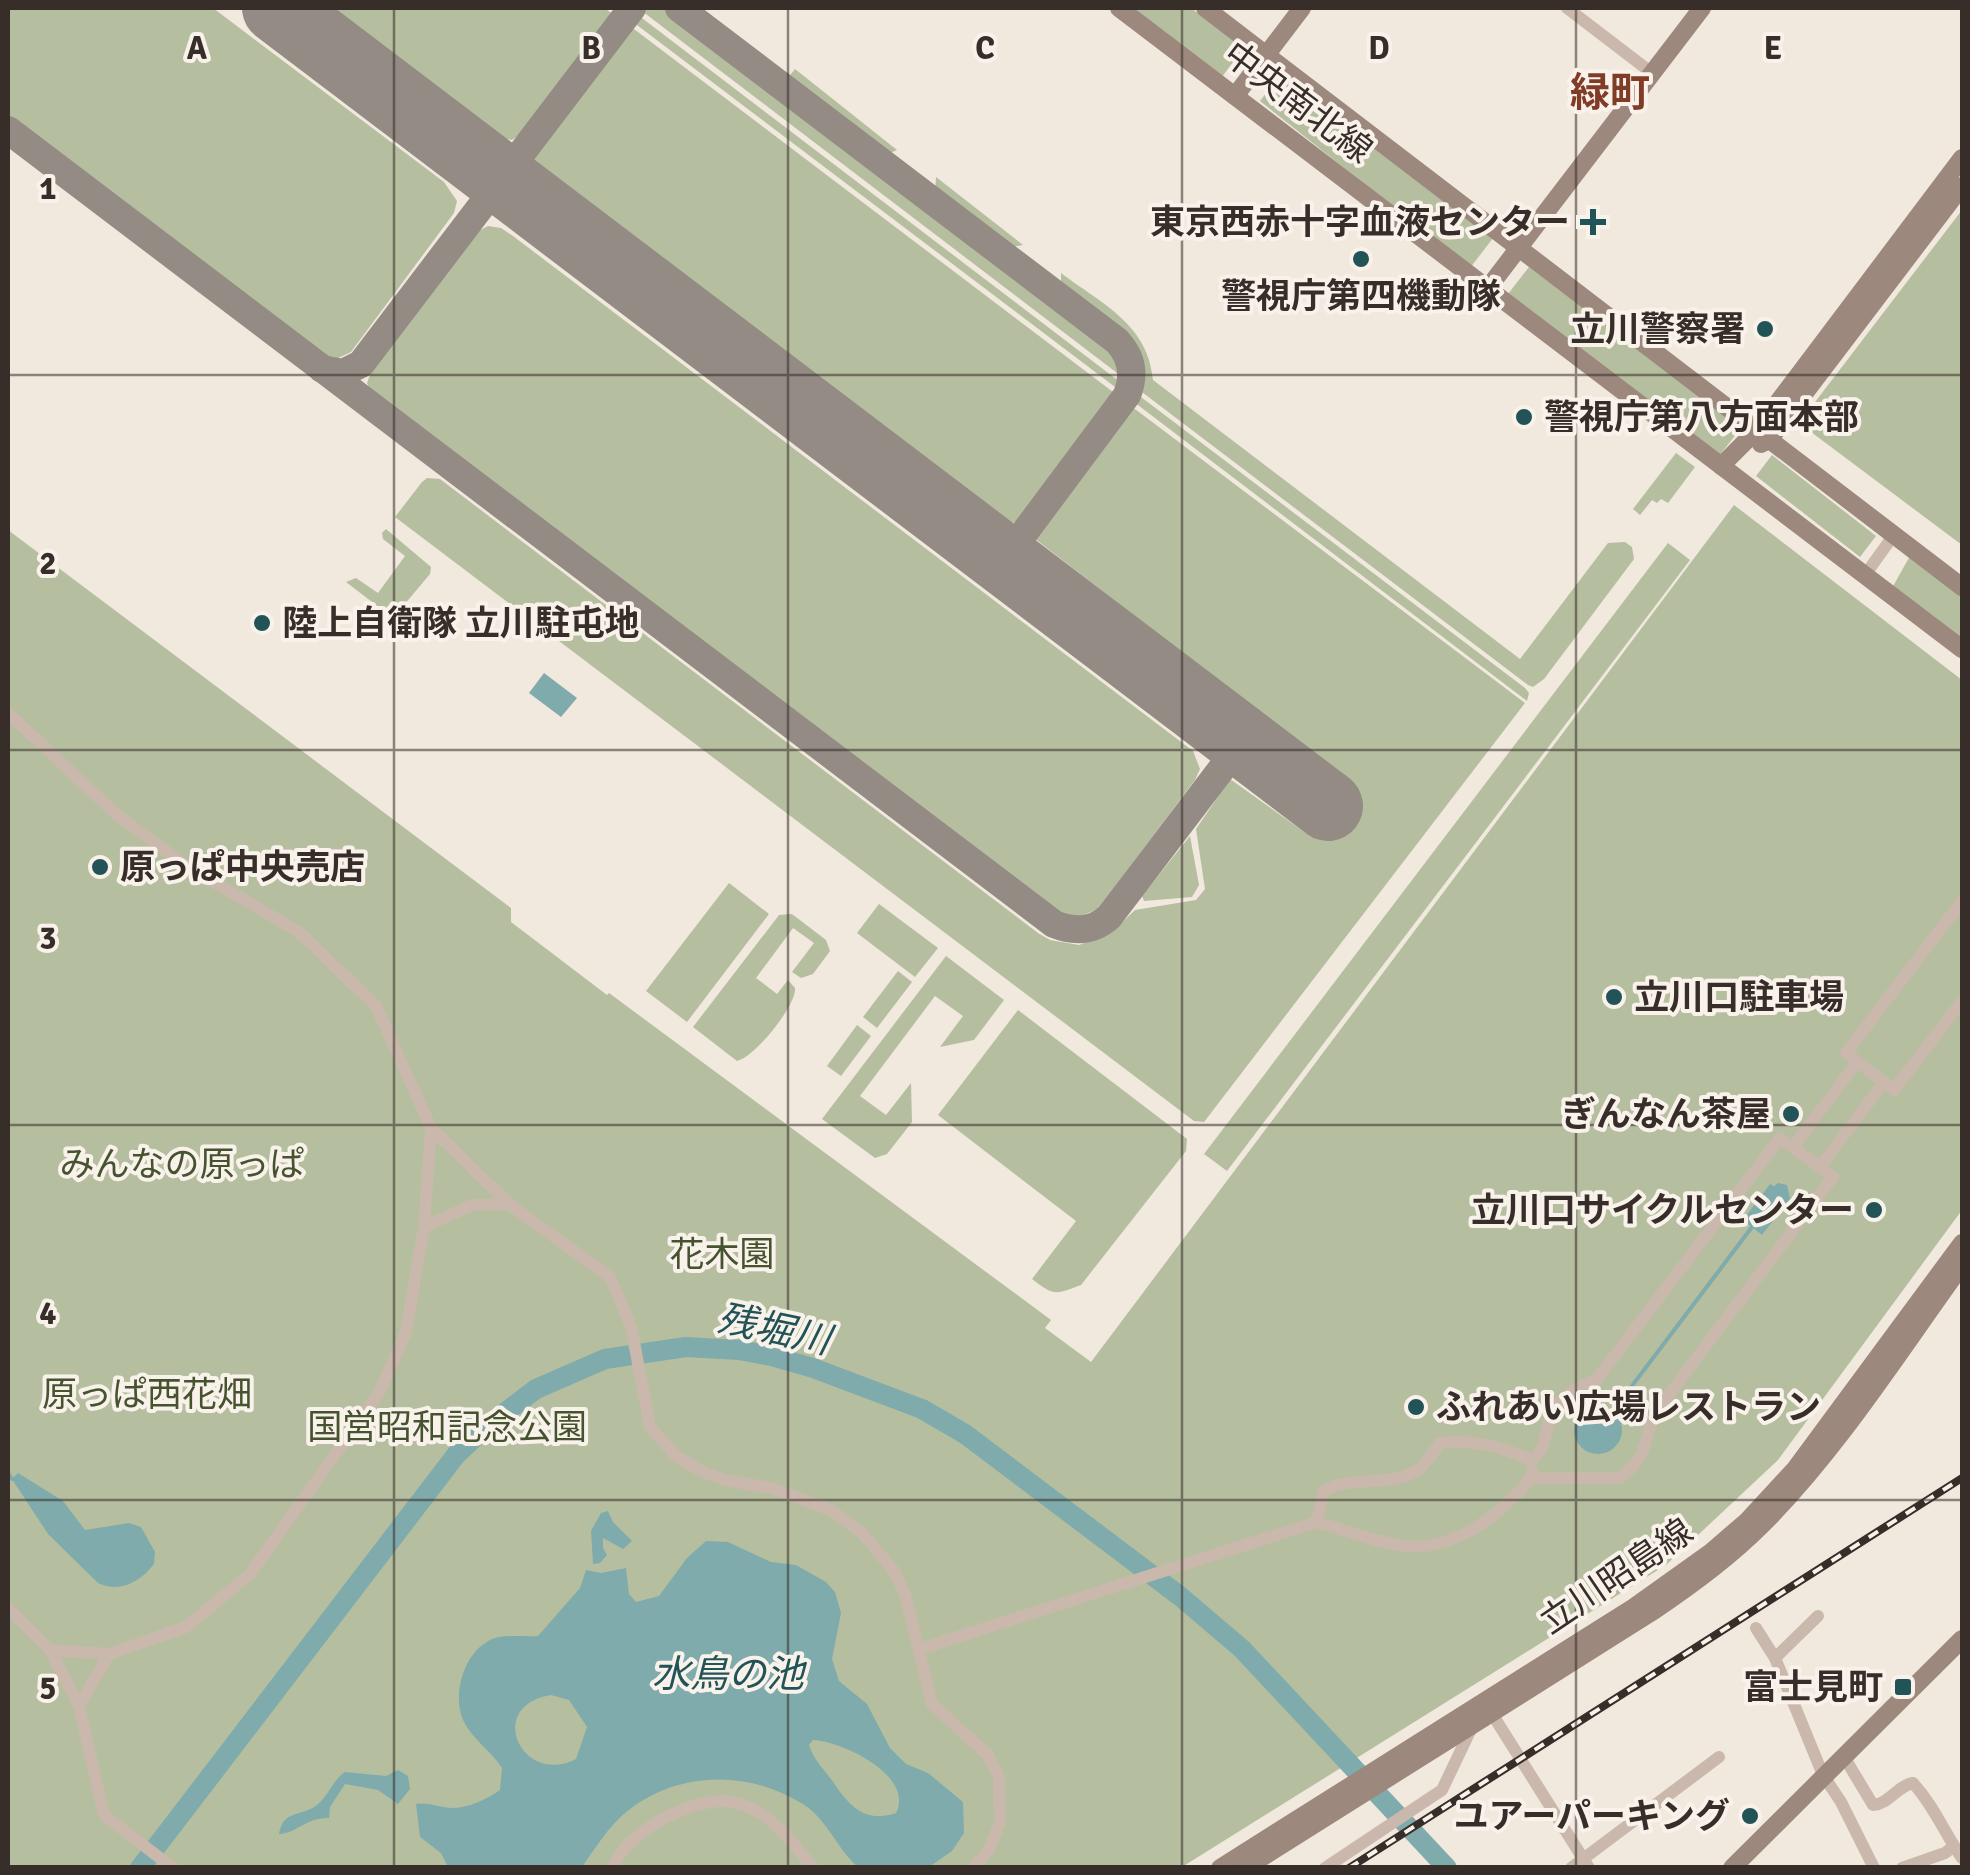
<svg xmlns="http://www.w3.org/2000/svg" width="1970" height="1875" font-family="Signika,'Noto Sans JP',sans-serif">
<rect width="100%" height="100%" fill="#f1e8de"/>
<g fill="#b5bf9f">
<polygon points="8,8 213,8 444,182 457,201 454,213 351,352 334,360 323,355 8,116"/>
<polygon points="330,8 604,8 613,14 525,131 512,140 502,138"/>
<polygon points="638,8 662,8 1100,340 1115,356 1121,376"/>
<polygon points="1128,8 1191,8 1244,48 1221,78"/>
<polygon points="634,12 1120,382 1119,390 629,19"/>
<polygon points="626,23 1117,395 1026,517 1013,523 1003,518 536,165 531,158 535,144"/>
<polygon points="795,69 897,150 883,156 786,80"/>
<polygon points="1280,75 1493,238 1470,268 1260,101"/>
<polygon points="936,177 1023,245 1005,248 935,194"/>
<polygon points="1962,210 1962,545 1799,423"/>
<polygon points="488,226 501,228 513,236 1193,751 1200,769 1195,780 1098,909 1076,918 1053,910 371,392 367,383 371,372 477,232"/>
<polygon points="1529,267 1741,428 1719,456 1508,294"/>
<path d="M1061 273C1102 304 1148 324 1153 380L1520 659 1608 543 1625 542 1632 547 1634 559 1544 679 1533 687 1528 685 1134 386C1145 342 1091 314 1061 292Z"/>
<polygon points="1133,391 1525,688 1529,693 1527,701 1130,399"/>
<polygon points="1127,403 1525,703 1204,1122 1194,1121 395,517 422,482 427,478 440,479 1038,933 1050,940 1079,945 1112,932 1135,910 1196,900 1205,889 1196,829 1230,779 1307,834 1348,781 1034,538 1036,527"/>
<polygon points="1676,453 1695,467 1668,503 1661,499 1657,503 1652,500 1640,515 1633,509"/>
<polygon points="1772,455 1876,536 1860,557 1756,476"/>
<polygon points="1734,505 1962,680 1962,1210 1778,1460 1666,1565 1182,1867 8,1867 8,530 511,908 511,922 607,995 609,993 1051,1320 1045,1328 1091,1362"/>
<polygon points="386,529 431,567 430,574 393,618 346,582 356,578 378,593 405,556 383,539 382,533"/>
<polygon points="1668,543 1690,560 1227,1171 1204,1154"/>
<polygon points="1910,556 1962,595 1962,641 1892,588"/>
<polygon points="1190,836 1199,885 1192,897 1144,901 1142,896"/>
<polygon points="729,883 769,914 687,1022 646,991"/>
<polygon points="879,904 938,948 915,977 857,933"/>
<path d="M792 914 826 940 830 951 813 974 801 978 792 972 814 943 793 928 756 978 777 994 788 980 795 988C797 1005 754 1058 737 1061L693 1027 779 915Z"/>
<polygon points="946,956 1004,1000 974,1040 940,1047 963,1016 935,996 860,1096 886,1115 911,1083 912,1122 887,1154 875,1158 822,1119"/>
<polygon points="898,971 912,982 877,1028 863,1017"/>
<path d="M1018 1010 1187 1139 1186 1151 1081 1285C1055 1295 1054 1296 1032 1279L1076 1221 938 1115Z"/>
<polygon points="857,1025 871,1036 841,1076 827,1066"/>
</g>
<g fill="#7fabac" fill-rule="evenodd">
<polygon points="544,673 577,698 561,717 529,693"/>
<polygon points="1778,1183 1787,1185 1790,1199 1762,1235 1743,1220 1770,1184 1774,1186"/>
<circle cx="1598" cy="1430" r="24"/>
<path d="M18 1473 63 1501 85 1530 129 1523 141 1527 155 1552 154 1564C141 1581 120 1594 98 1583L48 1534 12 1479Z"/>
<polygon points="608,1511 613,1522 632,1541 623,1549 603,1538 603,1548 607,1555 600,1563 593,1564 591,1531 601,1513"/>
<path d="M706 1541 728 1542 771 1562 796 1565 826 1582 835 1592 841 1613 832 1659 839 1681 867 1704 890 1748 906 1764 928 1773 963 1802 964 1833 952 1851 929 1867H858C837 1849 827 1819 803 1804 747 1769 676 1771 625 1813 608 1827 594 1850 582 1867H448L441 1853 420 1837 416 1804C428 1802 438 1807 451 1808 469 1808 485 1800 500 1790L502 1768C491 1751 471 1738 463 1720 451 1692 466 1644 499 1637 511 1635 526 1637 538 1636L580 1588 586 1570 601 1573 626 1568 629 1594 636 1602 659 1596 687 1558ZM551 1695 569 1700 587 1727 576 1759C522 1787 484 1706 551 1695ZM813 1740C842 1741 915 1776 896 1813 863 1824 848 1804 831 1779 822 1767 814 1760 809 1745Z"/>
<path d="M398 1770 408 1776 410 1789 398 1804 378 1790 345 1784 330 1807 329 1818C307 1817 297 1833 279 1834 283 1809 302 1817 317 1805 329 1795 332 1781 345 1772L386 1776Z"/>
</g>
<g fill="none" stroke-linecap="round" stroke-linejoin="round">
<g stroke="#7fabac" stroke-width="4">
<polyline points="1613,1411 1752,1227"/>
<polyline points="8,1473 12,1479"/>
</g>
<polyline stroke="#7fabac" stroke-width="20" points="140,1868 456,1455 486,1427 536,1389 605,1359 686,1347 739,1350 771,1356 813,1368 922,1409 965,1434 1181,1597 1242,1649 1447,1868"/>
<g stroke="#948b84" stroke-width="28">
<path d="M679 8 1117 341C1132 357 1135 375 1127 395L1004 560"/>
<path d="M8 130 1054 924C1074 932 1092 932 1109 917L1242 742"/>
<polyline points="322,369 343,373 361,364 632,8"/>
</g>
<polyline stroke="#948b84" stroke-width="70" points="277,8 1328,806"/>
<g stroke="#c9b8ab" stroke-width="12">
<polyline points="1567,8 1652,73"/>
<polyline points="1865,575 1893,536"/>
<polyline points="8,713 117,815 188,867 299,932 376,1006 431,1128 509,1204 610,1277 631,1326 650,1427 676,1456 701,1471 725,1480 771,1488 831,1510 863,1534 894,1571 905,1594 932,1704 988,1755 999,1777 1000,1822 989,1850 973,1868"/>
<polyline points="1962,901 1846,1053 1894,1090 1962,1001"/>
<polyline points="1793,1147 1857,1062"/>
<polyline points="1820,1167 1884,1082"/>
<polyline points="424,1227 472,1205 509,1204"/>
<path d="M1317 1522C1345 1530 1377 1543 1406 1546 1441 1550 1480 1529 1504 1506 1514 1496 1529 1486 1532 1471"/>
<polyline points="8,1608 50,1650 79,1706 104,1815 173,1868"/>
<polyline points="1756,1628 1775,1658 1823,1775 1841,1802 1874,1868"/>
<path d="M920 1649 1317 1522 1323 1492C1351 1473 1387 1490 1419 1469 1427 1463 1434 1451 1440 1443 1474 1439 1502 1446 1532 1461 1548 1446 1544 1433 1551 1415 1558 1396 1580 1387 1597 1379L1780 1138 1833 1177 1656 1412C1641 1443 1651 1453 1620 1478H1531"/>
<polyline points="50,1650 109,1654"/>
<polyline points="1775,1658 1818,1616"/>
<polyline points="79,1706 109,1654 186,1627 250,1574 379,1393 406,1332 424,1227 431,1128"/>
<polyline points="1489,1709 1589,1868"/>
<path d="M1843 1755 1873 1805C1889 1804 1897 1786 1913 1783 1934 1806 1945 1834 1962 1858"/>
<path d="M613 1868C625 1831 700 1792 737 1803 771 1812 792 1842 813 1868"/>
<polyline points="1325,1868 1442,1790 1473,1725"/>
<polyline points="1571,1868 1719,1757"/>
<polyline points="1902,1868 1945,1853 1954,1846"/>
</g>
<g stroke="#9c887c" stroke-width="18">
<polyline points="1119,8 1962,649"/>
<polyline points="1205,8 1962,587"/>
<polyline points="1235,96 1302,8"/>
<polyline points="1488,288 1702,8"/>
<polyline points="1761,444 1769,440 1962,186"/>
<polyline points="1721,466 1757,430 1962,158"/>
<polyline points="1220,1868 1634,1607 1711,1552 1747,1521 1795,1469 1962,1243"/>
<path d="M1245 1868 1652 1612C1691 1586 1728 1559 1761 1526 1838 1449 1898 1353 1962 1265"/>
<polyline points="1732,1868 1962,1639"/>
</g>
<g stroke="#372e2a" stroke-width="8">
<polyline id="rail" points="1349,1868 1962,1478"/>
</g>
<use href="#rail" stroke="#f9f2eb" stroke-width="4" stroke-dasharray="11" stroke-linecap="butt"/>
</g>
<path fill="none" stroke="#372e2a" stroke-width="2.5" stroke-opacity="0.55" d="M394 8V1868M788 8V1868M1182 8V1868M1576 8V1868M8 375H1962M8 750H1962M8 1125H1962M8 1500H1962"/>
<g fill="#225356" stroke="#f9f2eb" stroke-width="4">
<path d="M1588 207h10v10h10v10h-10v10h-10v-10h-10v-10h10z"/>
<circle cx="1361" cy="259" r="10"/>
<circle cx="1765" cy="329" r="10"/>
<circle cx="1524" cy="417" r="10"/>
<circle cx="262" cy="623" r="10"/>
<circle cx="100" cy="867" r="10"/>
<circle cx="1614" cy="997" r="10"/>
<circle cx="1791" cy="1114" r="10"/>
<circle cx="1874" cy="1210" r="10"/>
<circle cx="1416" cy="1407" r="10"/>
<rect x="1893" y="1677" width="20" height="20" rx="5"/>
<circle cx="1750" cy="1816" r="10"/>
</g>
<g text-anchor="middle" stroke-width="8" stroke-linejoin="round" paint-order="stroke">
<g font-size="35" fill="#372e2a" stroke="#f9f2eb">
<text transform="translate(1298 102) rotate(37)" y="12">中央南北線</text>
<text transform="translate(1616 1576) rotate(-34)" y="12">立川昭島線</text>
</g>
<g font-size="35" font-weight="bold" fill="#372e2a" stroke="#f9f2eb" text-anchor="end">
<text x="1570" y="234">東京西赤十字血液センター</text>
<text x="1361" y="308" text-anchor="middle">警視庁第四機動隊</text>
<text x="1745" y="341">立川警察署</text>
<text x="1544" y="429" text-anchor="start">警視庁第八方面本部</text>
<text x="282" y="635" text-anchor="start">陸上自衛隊 立川駐屯地</text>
<text x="120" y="879" text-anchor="start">原っぱ中央売店</text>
<text x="1634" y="1009" text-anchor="start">立川口駐車場</text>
<text x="1771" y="1126">ぎんなん茶屋</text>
<text x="1854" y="1222">立川口サイクルセンター</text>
<text x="1436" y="1419" text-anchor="start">ふれあい広場レストラン</text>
<text x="1883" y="1699">富士見町</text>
<text x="1730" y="1828">ユアーパーキング</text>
</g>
<g font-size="35" fill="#46532f" stroke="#f9f2eb">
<text x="182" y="1176">みんなの原っぱ</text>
<text x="722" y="1266">花木園</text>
<text x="147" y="1406">原っぱ西花畑</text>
<text x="447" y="1439">国営昭和記念公園</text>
</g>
<g font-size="38" font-style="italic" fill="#225356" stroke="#f9f2eb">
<text transform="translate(774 1329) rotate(12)" y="13">残堀川</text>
<text x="728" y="1687">水鳥の池</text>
</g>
<g font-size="40" font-weight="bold" fill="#813c28" stroke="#f9f2eb">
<text x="1610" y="106">緑町</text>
</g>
</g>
<g font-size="32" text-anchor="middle" font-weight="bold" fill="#372e2a" stroke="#f9f2eb" stroke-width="8" stroke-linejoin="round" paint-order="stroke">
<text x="197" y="59">A</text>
<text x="591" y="59">B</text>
<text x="985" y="59">C</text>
<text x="1379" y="59">D</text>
<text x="1773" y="59">E</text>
<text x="48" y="199">1</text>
<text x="48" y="574">2</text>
<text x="48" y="949">3</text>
<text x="48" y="1324">4</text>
<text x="48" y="1699">5</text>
</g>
<rect width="1970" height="1875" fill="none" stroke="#372e2a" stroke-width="20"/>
</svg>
